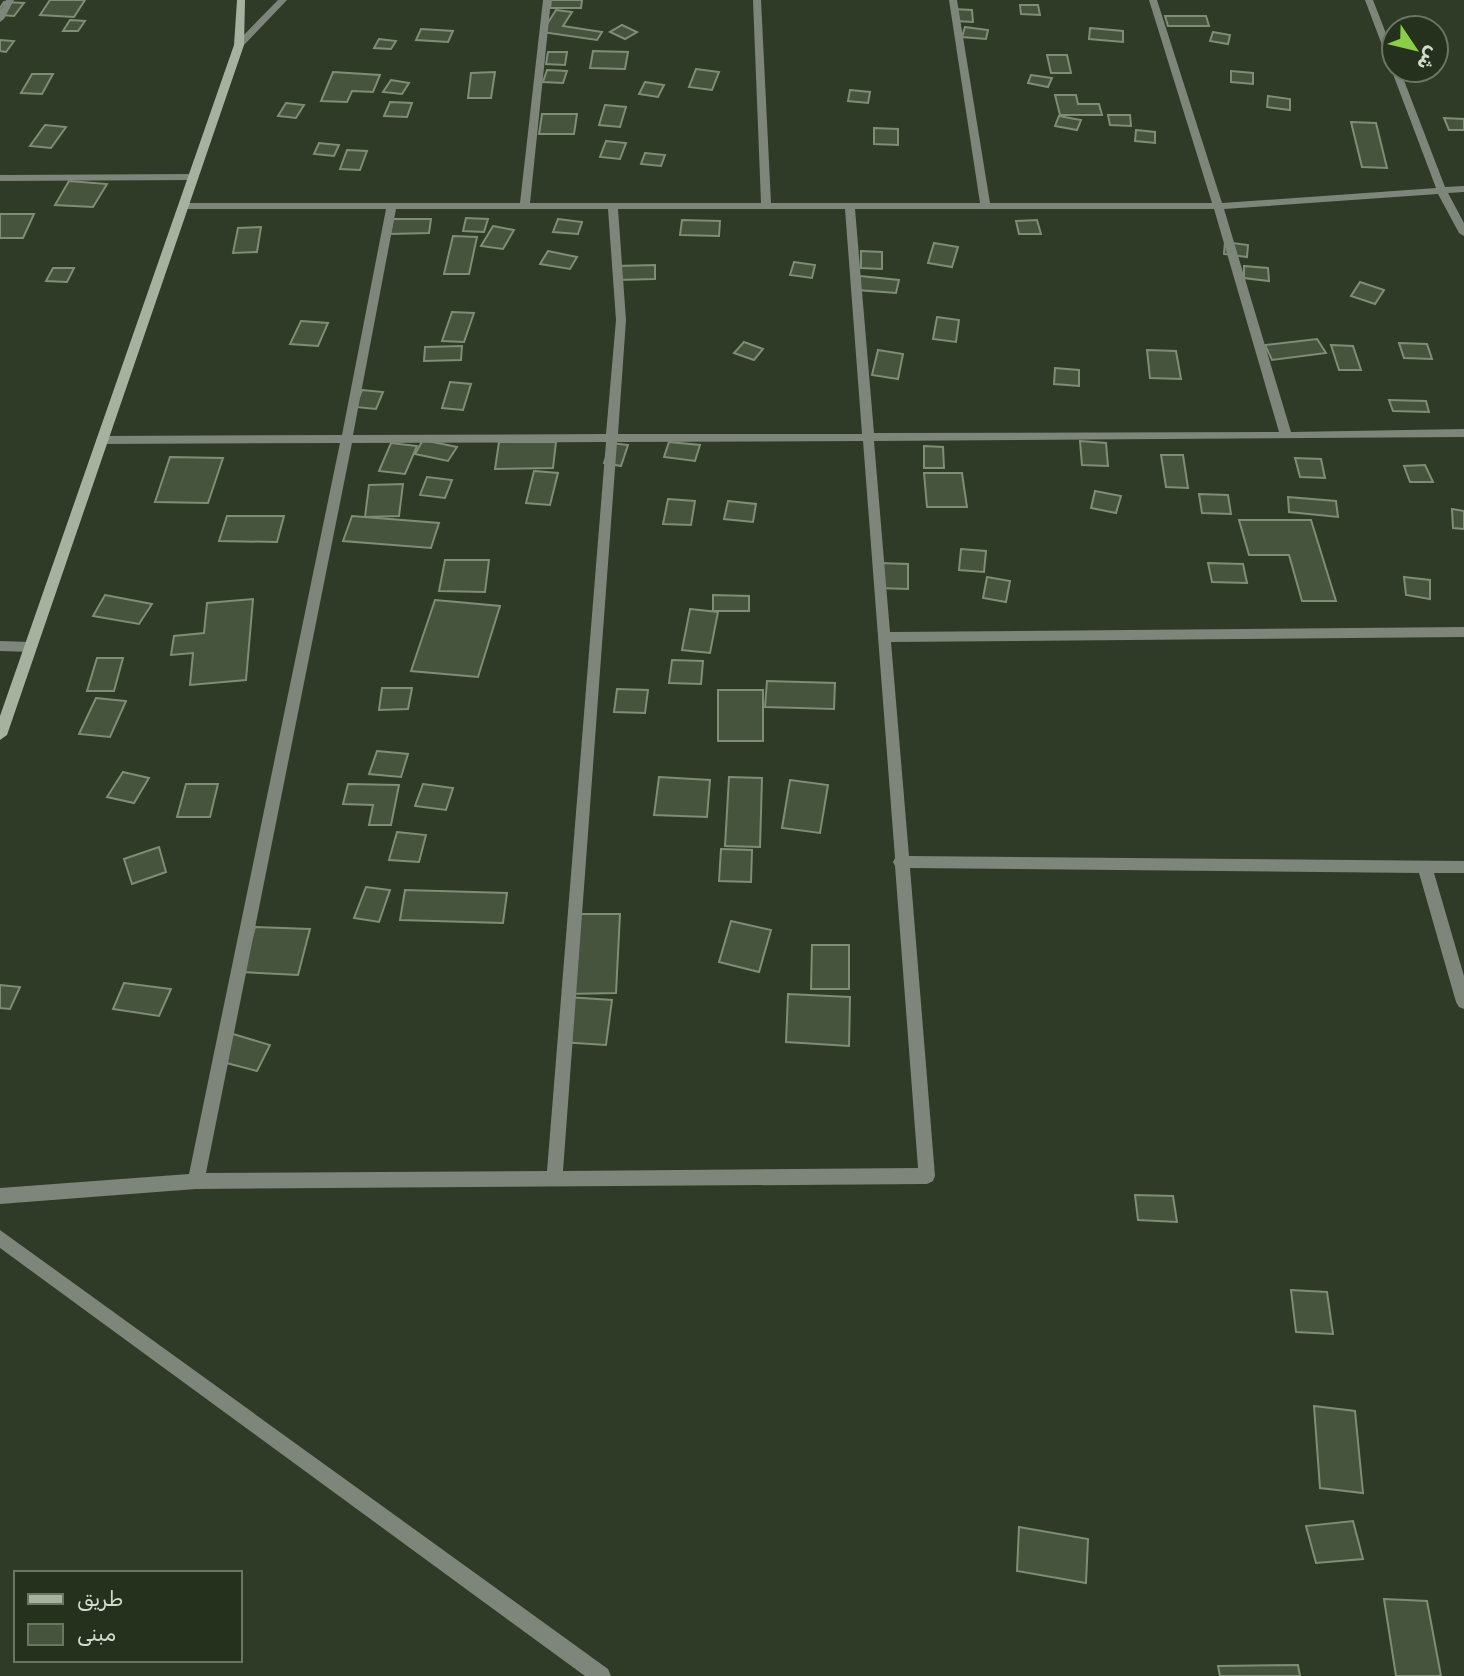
<svg xmlns="http://www.w3.org/2000/svg" width="1464" height="1676" font-family="Rubik,Vazirmatn,sans-serif">
<rect width="100%" height="100%" fill="#2f3b26"/>
<g fill="#46543d" stroke="#7f8d74" stroke-width="2">
<polygon points="50,0 85,0 74,17 40,15"/>
<polygon points="551,0 582,0 581,8 550,8"/>
<polygon points="4,2 24,3 14,16 0,15 0,8"/>
<polygon points="1020,5 1038,5 1040,15 1021,14"/>
<polygon points="953,9 972,10 973,22 954,21"/>
<polygon points="556,10 572,12 563,26 602,32 597,40 542,32"/>
<polygon points="1165,16 1206,16 1209,26 1168,26"/>
<polygon points="70,20 85,21 78,31 63,31"/>
<polygon points="622,25 637,32 625,39 610,32"/>
<polygon points="965,27 988,30 986,39 962,37"/>
<polygon points="1090,28 1123,31 1123,42 1089,39"/>
<polygon points="421,29 453,31 448,42 416,40"/>
<polygon points="1213,32 1230,35 1228,44 1210,41"/>
<polygon points="379,39 396,41 391,49 374,48"/>
<polygon points="0,40 14,41 6,52 0,51"/>
<polygon points="593,51 628,52 625,69 590,68"/>
<polygon points="548,52 567,52 565,65 546,64"/>
<polygon points="1047,55 1067,55 1071,73 1051,73"/>
<polygon points="696,69 719,72 712,90 689,87"/>
<polygon points="547,70 567,71 563,83 543,82"/>
<polygon points="1231,71 1253,73 1253,84 1231,82"/>
<polygon points="333,72 380,75 373,92 352,91 347,102 321,101"/>
<polygon points="495,72 491,98 468,98 471,73"/>
<polygon points="32,74 53,74 42,94 21,93"/>
<polygon points="1031,75 1052,78 1048,87 1028,83"/>
<polygon points="391,80 409,83 402,94 383,92"/>
<polygon points="645,82 664,85 658,97 639,94"/>
<polygon points="850,90 870,92 868,103 848,101"/>
<polygon points="1055,95 1076,95 1078,104 1099,104 1102,115 1060,115"/>
<polygon points="1268,96 1290,99 1290,110 1267,107"/>
<polygon points="390,102 412,103 407,117 384,116"/>
<polygon points="286,103 304,105 296,118 278,116"/>
<polygon points="605,105 626,107 620,127 599,125"/>
<polygon points="542,114 577,114 574,134 539,134"/>
<polygon points="1108,115 1130,115 1131,126 1110,125"/>
<polygon points="1059,116 1081,120 1077,130 1055,126"/>
<polygon points="1444,118 1464,119 1464,130 1449,130"/>
<polygon points="1351,122 1376,123 1387,168 1362,167"/>
<polygon points="45,125 66,127 51,148 30,146"/>
<polygon points="874,128 898,129 898,145 874,144"/>
<polygon points="1136,130 1155,132 1155,143 1135,141"/>
<polygon points="606,141 626,143 620,159 600,157"/>
<polygon points="319,143 339,145 334,156 314,154"/>
<polygon points="347,150 367,151 360,170 340,169"/>
<polygon points="645,153 665,155 661,166 641,164"/>
<polygon points="69,181 107,184 93,207 55,205"/>
<polygon points="0,214 34,214 23,238 0,238"/>
<polygon points="466,218 488,219 484,232 463,231"/>
<polygon points="393,219 431,219 429,233 390,234"/>
<polygon points="558,219 582,222 578,234 553,232"/>
<polygon points="682,220 720,221 719,236 680,235"/>
<polygon points="1037,220 1041,234 1019,234 1016,221"/>
<polygon points="493,226 514,230 503,249 481,246"/>
<polygon points="261,227 257,252 233,253 238,228"/>
<polygon points="453,236 477,237 469,274 444,274"/>
<polygon points="1225,242 1248,245 1247,257 1224,254"/>
<polygon points="934,243 958,247 952,267 928,263"/>
<polygon points="548,251 577,257 570,269 540,264"/>
<polygon points="861,251 882,252 882,269 861,268"/>
<polygon points="794,262 815,265 812,278 790,275"/>
<polygon points="655,265 655,279 616,280 616,266"/>
<polygon points="1244,266 1268,268 1269,281 1244,278"/>
<polygon points="53,268 74,268 67,282 46,281"/>
<polygon points="860,276 899,280 896,293 857,290"/>
<polygon points="1360,282 1384,290 1375,304 1351,296"/>
<polygon points="452,312 474,313 464,342 442,341"/>
<polygon points="937,317 959,320 956,342 933,339"/>
<polygon points="301,321 328,323 318,346 290,344"/>
<polygon points="1317,339 1326,353 1272,360 1265,345"/>
<polygon points="744,342 763,349 754,360 734,353"/>
<polygon points="1399,343 1427,344 1432,359 1404,358"/>
<polygon points="1331,345 1353,346 1361,370 1339,370"/>
<polygon points="462,346 461,360 424,361 425,347"/>
<polygon points="878,350 903,354 898,379 872,375"/>
<polygon points="1147,350 1176,351 1181,379 1150,378"/>
<polygon points="1055,368 1079,370 1079,386 1054,384"/>
<polygon points="450,382 471,384 463,410 442,408"/>
<polygon points="362,390 383,392 376,409 355,407"/>
<polygon points="1389,400 1426,401 1429,412 1393,411"/>
<polygon points="423,440 457,447 448,461 415,454"/>
<polygon points="1080,441 1106,443 1108,466 1082,465"/>
<polygon points="499,442 556,442 553,468 495,469"/>
<polygon points="669,442 700,445 695,461 664,457"/>
<polygon points="391,443 417,446 405,474 379,471"/>
<polygon points="611,443 628,445 621,466 604,463"/>
<polygon points="924,446 943,447 944,468 924,468"/>
<polygon points="1161,455 1183,455 1188,488 1166,487"/>
<polygon points="170,457 223,458 208,503 155,502"/>
<polygon points="1295,458 1321,459 1325,478 1300,477"/>
<polygon points="1425,465 1433,482 1410,482 1404,466"/>
<polygon points="534,471 558,473 550,505 526,503"/>
<polygon points="924,473 962,473 967,507 927,507"/>
<polygon points="427,477 452,480 445,498 420,495"/>
<polygon points="403,484 399,516 365,517 369,485"/>
<polygon points="1095,491 1121,496 1116,513 1091,508"/>
<polygon points="1199,494 1228,495 1231,514 1202,513"/>
<polygon points="1288,497 1336,501 1338,517 1289,512"/>
<polygon points="668,499 695,501 691,525 663,524"/>
<polygon points="728,501 756,504 753,522 724,519"/>
<polygon points="1452,509 1464,511 1464,529 1453,528"/>
<polygon points="227,516 284,516 277,542 219,541"/>
<polygon points="352,516 439,523 431,548 343,541"/>
<polygon points="1239,520 1311,520 1336,601 1302,601 1289,555 1249,555"/>
<polygon points="961,549 986,551 984,572 959,570"/>
<polygon points="445,560 489,560 485,592 439,591"/>
<polygon points="879,563 908,564 908,589 878,588"/>
<polygon points="1208,563 1243,564 1247,583 1212,582"/>
<polygon points="987,577 1010,581 1006,602 983,598"/>
<polygon points="1404,577 1430,580 1430,599 1406,595"/>
<polygon points="105,595 152,604 139,624 93,616"/>
<polygon points="713,595 749,596 749,611 713,611"/>
<polygon points="253,599 246,680 190,685 193,653 171,655 174,636 204,633 207,603"/>
<polygon points="435,600 500,606 478,677 411,671"/>
<polygon points="690,609 718,612 710,653 682,650"/>
<polygon points="97,658 123,658 114,691 87,691"/>
<polygon points="672,660 703,661 701,684 669,683"/>
<polygon points="767,681 835,683 834,709 765,707"/>
<polygon points="382,688 412,688 408,709 379,710"/>
<polygon points="617,689 648,690 645,713 614,712"/>
<rect x="718" y="690" width="45" height="51"/>
<polygon points="96,698 126,701 110,737 79,734"/>
<polygon points="377,751 408,754 401,777 369,774"/>
<polygon points="123,772 149,778 134,803 107,797"/>
<polygon points="659,777 710,780 707,817 654,815"/>
<polygon points="729,777 762,778 760,847 725,846"/>
<polygon points="790,780 828,785 820,833 782,828"/>
<polygon points="186,784 218,784 210,817 177,817"/>
<polygon points="348,784 399,785 391,825 369,825 373,805 343,804"/>
<polygon points="423,784 453,788 446,810 415,806"/>
<polygon points="397,832 426,835 419,862 389,860"/>
<polygon points="159,847 166,872 132,884 124,859"/>
<polygon points="721,849 752,850 751,882 719,881"/>
<polygon points="366,887 390,890 379,922 354,918"/>
<polygon points="405,890 507,893 503,923 400,920"/>
<polygon points="570,914 620,914 616,993 566,994"/>
<polygon points="731,921 771,930 759,972 719,962"/>
<polygon points="255,927 310,929 298,975 242,972"/>
<polygon points="812,945 849,945 849,989 811,989"/>
<polygon points="124,983 171,989 159,1016 113,1009"/>
<polygon points="0,985 20,987 10,1009 0,1008"/>
<polygon points="788,994 850,997 849,1046 786,1042"/>
<polygon points="567,997 612,1000 606,1045 560,1042"/>
<polygon points="233,1034 270,1045 257,1071 219,1061"/>
<polygon points="1135,1195 1173,1196 1177,1222 1138,1220"/>
<polygon points="1291,1290 1327,1292 1333,1334 1296,1332"/>
<polygon points="1314,1406 1355,1411 1363,1493 1320,1488"/>
<polygon points="1353,1521 1363,1559 1316,1563 1306,1526"/>
<polygon points="1019,1527 1088,1539 1086,1583 1017,1571"/>
<polygon points="1384,1599 1427,1601 1441,1676 1396,1676"/>
<polygon points="1298,1665 1300,1676 1220,1676 1218,1666"/>
</g>
<g fill="none" stroke-linecap="round" stroke-linejoin="round">
<g fill="#7e857a" fill-rule="evenodd">
<polygon points="6,0 14,0 4,19 0,22 0,11"/>
<polygon points="278,0 287,0 242,47 236,47 236,43"/>
<path d="M543 0H551L530 203H761L753 0H761L771 203H980L949 0H957L990 203H1212L1149 0H1157L1222 203 1436 188 1365 0H1373L1394 54V70H1400L1445 187 1464 186V192L1448 193 1464 223V236L1459 233 1438 194 1224 209 1291 432 1464 429V437L874 441 890 632 1464 627V637L891 642 909 856 1464 861V873H1434L1464 976V1009L1459 1007 1456 1002 1419 873 910 868 935 1176 933 1181 927 1184 196 1189 0 1204V1188L189 1174 340 443 102 444 96 440 102 436 342 435 386 209H183L178 206 183 203H520ZM396 209H608L616 320 606 434 353 435ZM618 209H845L862 434H618L626 320ZM855 209H1214L1279 432 874 433ZM863 441 895 858 893 862 895 866 918 1168 563 1171 617 442ZM606 442 547 1171 206 1173 352 443Z"/>
<polygon points="0,175 193,174 198,177 193,180 0,181"/>
<polygon points="0,641 31,642 37,647 31,652 0,651"/>
<polygon points="0,1230 608,1669 611,1676 585,1676 0,1248"/>
</g>
<polygon fill="#a7b19f" fill-rule="evenodd" points="237,0 245,0 244,45 7,735 0,740 0,716 234,45"/>
</g>
<rect x="14" y="1571" width="228" height="91" fill="#25311c" stroke="#6a7562" stroke-width="2"/>
<rect x="28" y="1594" width="35" height="10" fill="#a7b19f" stroke="#6a7562" stroke-width="2"/>
<text x="77" y="1606" font-size="21" fill="#d1dacc">طريق</text>
<rect x="28" y="1624" width="35" height="21" fill="#46543d" stroke="#6a7562" stroke-width="2"/>
<text x="77" y="1641" font-size="21" fill="#d1dacc">مبنى</text>
<g transform="translate(1415 49) rotate(125)"><circle r="33" fill="#25311c" stroke="#6a7562" stroke-width="2"/>
<path d="M0-5L12 26L0 18L-12 26Z" fill="#8ace47"/>
<text y="-10" font-size="19" font-weight="bold" text-anchor="middle" fill="#d1dacc">ش</text>
</g>
</svg>
